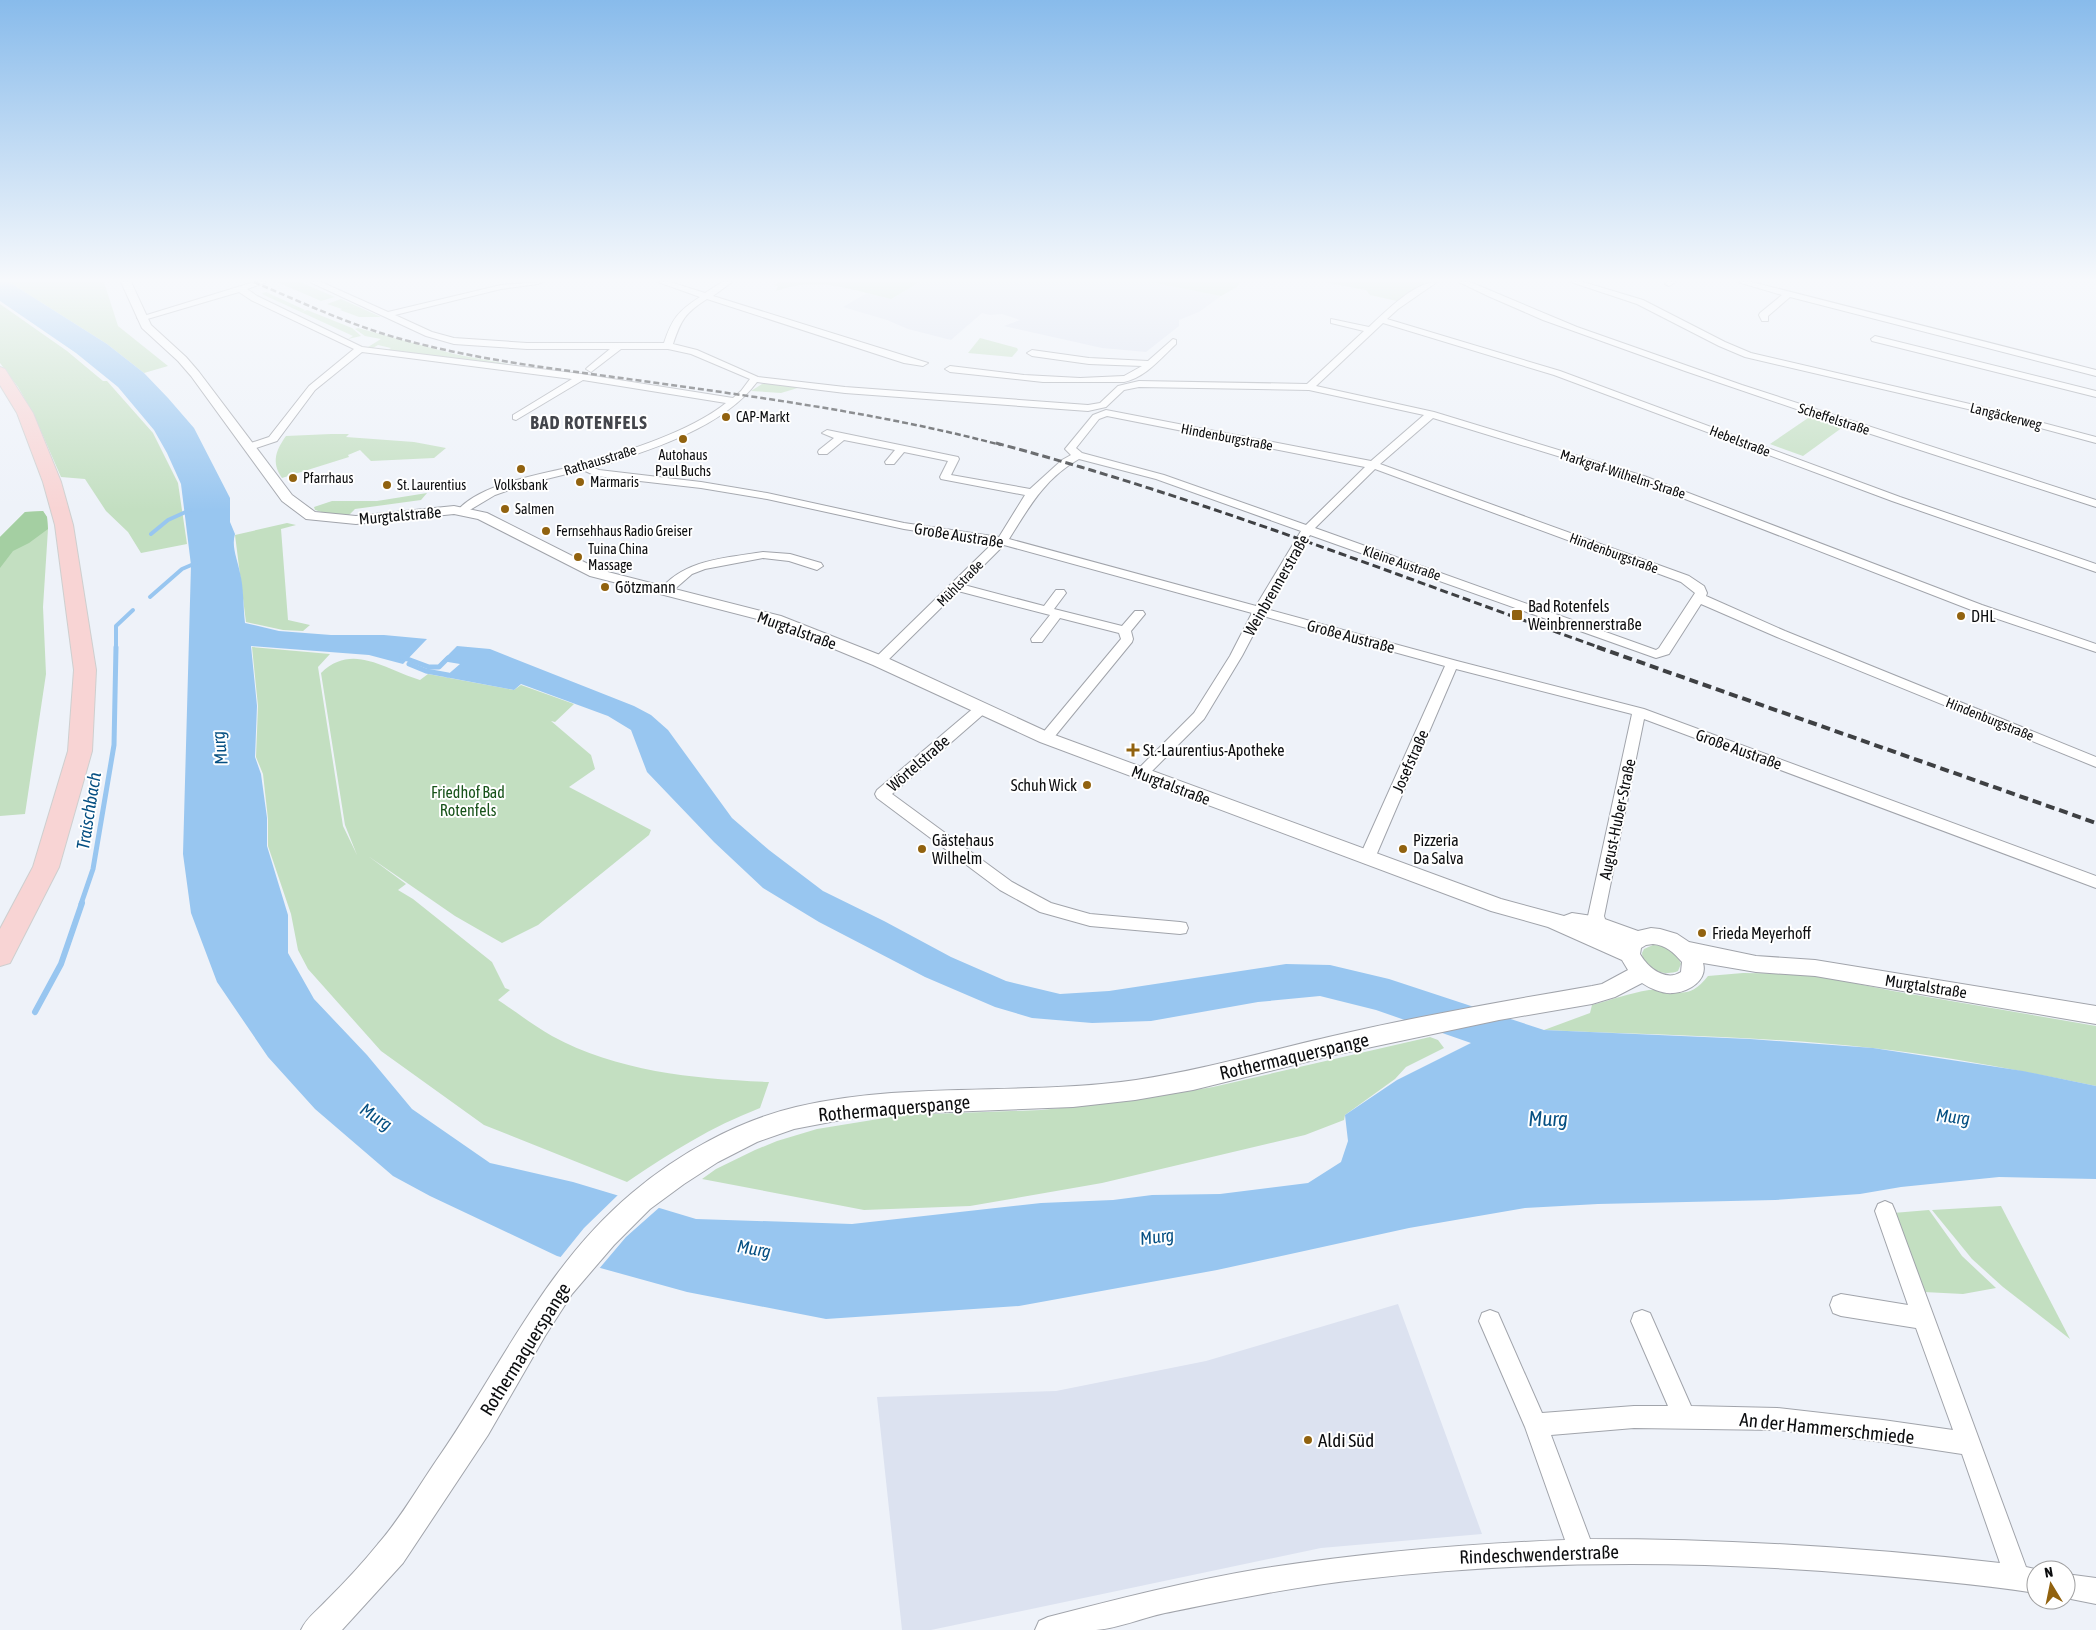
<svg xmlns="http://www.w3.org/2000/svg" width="2096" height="1630" font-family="'Asap Condensed',sans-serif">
<rect width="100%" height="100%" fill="#eef2f9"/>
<g fill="#dce2f0">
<polygon points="921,282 1150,282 1221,296 1199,312 1179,320 1179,326 1146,352 1102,348 1004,326 1020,320 1002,314 990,315 982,313 951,340 908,329 887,320 843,307 867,293 891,299"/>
<polygon points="1398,1304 1482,1534 1321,1548 931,1630 902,1630 877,1397 1056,1391 1206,1361"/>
</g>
<g fill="#c3dfc1">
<polygon points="9,282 104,282 118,326 168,366 144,373 107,344"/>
<polygon points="277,282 300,282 335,297 321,301"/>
<path d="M778 282H920L891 299C850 289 817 276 776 291L778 286 774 285Z"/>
<polygon points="1150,282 1240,282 1237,287 1221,296"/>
<polygon points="1323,282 1426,282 1397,301 1370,295 1366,290"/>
<polygon points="266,292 305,310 302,312 307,310 352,328 361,336 348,339 353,336 264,295 262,293"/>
<polygon points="341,299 381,317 359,317 340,310 342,309 327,304"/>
<polygon points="0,304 67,351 103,381 107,381 153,433 178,483 187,544 141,553 128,532 106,511 85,479 61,477 34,415 18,387 0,363"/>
<polygon points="358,328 454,354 514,365 511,366 388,350 391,348 378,345 373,348 368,347 381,339 365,336 355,329"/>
<polygon points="980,338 1017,348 1018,350 1012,357 968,353"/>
<polygon points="770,383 801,387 781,393 751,391 762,384"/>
<polygon points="1811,416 1843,427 1803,456 1770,444"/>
<path d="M331 434H349L346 437 414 442 446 448 434 458 371 461 360 450 348 455 349 457 282 478C271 462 276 450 286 436Z"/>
<polygon points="427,493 421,500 355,509 349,515 325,513 315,510 314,507 332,501 377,501"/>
<polygon points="43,511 47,517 48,529 43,607 46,674 25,814 0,816 0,537 25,512"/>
<polygon points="287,523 296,525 281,529 288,620 310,625 303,631 283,630 246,622 235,535"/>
<path d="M252 647 330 654 318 667 343 826 357 855 345 825 321 673C353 642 385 670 420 680L428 674 514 690 521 685 574 704 555 722 551 721 591 755 595 769 569 787 651 830 649 835 538 925 502 943 455 916 368 856 406 884 398 890 413 899 492 962 505 988 510 990 498 1000C516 1012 533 1025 552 1036 618 1072 696 1079 769 1082L760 1108C711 1127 671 1152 627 1182L484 1125 381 1051 308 969 298 950 291 914 268 846V819L263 774 256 757 258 706Z"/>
<path d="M1653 945C1665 945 1677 951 1681 964L1678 971C1664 977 1643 969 1642 953L1644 949Z"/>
<path d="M1743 973 1809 974 1893 991 2096 1026V1086C2022 1071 1947 1056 1872 1048 1764 1036 1653 1035 1544 1030L1590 1013 1592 1005C1611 1000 1630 993 1649 990 1675 986 1685 1005 1708 976Z"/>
<polygon points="1430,1037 1438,1040 1444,1048 1406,1067 1395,1079 1345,1115 1344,1120 1305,1135 1102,1183 970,1206 864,1210 702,1179 716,1169 755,1150 777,1141 817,1129 903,1115 1041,1110 1121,1102 1213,1087"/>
<polygon points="2001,1206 2070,1339 2003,1287 1972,1259 1932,1210"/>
<polygon points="1929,1210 1962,1256 1996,1288 1963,1294 1924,1292 1893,1213"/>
</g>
<polygon fill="#a4cfa2" points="43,511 47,517 48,529 29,543 13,551 0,568 0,537 25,512"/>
<path fill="#98c6f0" d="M0 282H9L107 344 144 373 168 398 194 428 230 498V522L235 534C231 547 238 561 240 573 244 589 243 607 245 623L279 631 331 635H384L427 639 403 664 369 655 251 646 257 706 255 757 261 774 267 818V846L288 915V953L314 999 367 1055 412 1109 490 1163 573 1182 696 1219 852 1224 1041 1203 1113 1200 1152 1195 1220 1194 1308 1183 1341 1162 1348 1141 1345 1115 1397 1080 1471 1043 1376 1010 1320 996 1258 1002 1151 1021 1092 1023 1032 1018 995 1007 925 977 819 922 763 888 714 842 647 772 631 730 608 716 521 684 514 690 445 677 460 664 442 661 457 646 490 649 634 706 651 715 668 730 732 818 769 850 823 891 884 921 951 957 1006 981 1060 994 1109 991 1286 964 1330 965 1389 979 1544 1030 1750 1039 1873 1048 2023 1071 2096 1086V1179L1999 1177 1901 1187 1860 1194 1775 1200 1598 1204 1525 1208 1409 1228 1217 1270 1019 1306 826 1319 687 1292 557 1256 430 1196 393 1176 315 1109 268 1057 217 982 191 913 183 854 191 565 181 484 167 453 154 430 118 387 76 353 0 301Z"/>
<polygon fill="#eef2f9" points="620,1193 661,1206 626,1237 598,1270 559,1259 584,1228"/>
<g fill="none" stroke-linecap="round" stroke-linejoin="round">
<g stroke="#98c6f0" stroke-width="4">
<polyline points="151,534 168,520 190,510"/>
<polyline points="150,597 182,569 196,563"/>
<polyline points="116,648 116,626 133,610"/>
</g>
<g stroke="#98c6f0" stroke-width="5">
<polyline points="402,657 429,667 439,667 448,658"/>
<polyline points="409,664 426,671 448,675"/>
<polyline points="81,904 93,869 114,745 116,647"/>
</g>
<polyline stroke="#98c6f0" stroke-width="6" points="35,1012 61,964 82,903"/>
<g stroke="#a1a4ab" stroke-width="2">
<g id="minor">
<path d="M254 282H267L247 289 257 296 362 347 581 374 733 398 741 391 750 379 691 354 668 349H621L591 372 586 369 588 367 610 349H527L454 344 426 336 310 282H321L388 312 501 285 542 282 538 284 501 289 395 315 432 332 454 338 527 343H664C672 319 678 311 700 297L658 282H670L705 293 722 282H732L713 296 928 363 923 366 904 363 707 299C685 313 681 320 673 344L697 350 758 377 845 387 1088 405 1100 403 1118 386 1139 381 1307 384 1364 331 1331 323V319L1369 327C1385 312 1414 282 1437 282L1398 309 1387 319 1560 371 1900 497 2096 564V572L1892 501 1554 375 1383 323 1316 386 1434 412 1644 476 1982 605 2096 644V652L1974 611 1636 480 1433 418 1380 464 1689 576 1704 586 1707 593 1706 596 1785 631 2096 757V767L1777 637 1701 604 1669 654 1656 658 1310 535 1266 609 1457 661 1644 709 2096 876V888L1644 719 1604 916 1607 925 1605 929 1599 931 1593 929 1588 916 1632 714 1456 669 1375 858 1372 862 1367 864 1362 862 1359 858 1445 666 1263 616 1242 656 1204 719 1146 777H1136L1134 774 1136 771 1194 713 1230 656 1252 613 1004 545 964 585 1044 606 1056 590H1064L1066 593 1054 609 1122 626 1135 611H1143L1145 614 1131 631 1133 639 1132 642 1051 741H1041L1039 738 1041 735 1121 639 1119 633 1060 618 1042 642H1032L1031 639 1050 615 958 591 884 664 879 665 872 661 993 543 904 529 767 499 701 488 596 476 583 470 526 484 495 495 463 514 457 511C481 482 547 474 582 464 626 452 691 431 726 403L583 380 516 420 513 419V415L572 379 362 352 315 390 277 441 253 449H245L244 447 245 445 269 437 309 386 354 349 251 300 239 292 144 320 137 318ZM757 382 845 393 1088 411 1106 407 1124 390 1139 387 1309 390 1424 415 1371 461 1106 410 1093 415 1065 449 1071 455 1062 460 1030 489 951 475 959 459 958 457 827 430 822 433 834 438 819 450 818 452 819 454H827L844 440 895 450 885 462 886 464H894L904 452 948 461 940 477 941 479 1025 495 999 537 904 523 767 493 701 482 599 470 594 468C648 451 723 428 757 382ZM1107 416 1365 467 1306 525 1164 475 1082 453 1076 448 1099 419ZM1079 459 1156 479 1301 531 1256 606 1009 539C1029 507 1045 478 1079 459ZM1375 469 1681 582 1695 593 1659 648 1656 650 1315 528Z"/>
<polygon points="1459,282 1470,282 1577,327 1742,385 2096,500 2096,507 1837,423 1685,371 1543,320 1488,296"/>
<polygon points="1571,282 1583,282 1643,300 1725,342 1751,353 1987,408 2096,437 2096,443 1985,413 1745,357 1719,346 1637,304"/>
<polygon points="1667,282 1676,282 1669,286 1665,284"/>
<polygon points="1738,282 1752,282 2096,370 2096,376 1790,297 1768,316 1768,321 1762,321 1759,315 1760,313 1782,295"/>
<polygon points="1875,336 2096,391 2096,397 1872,341 1871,339"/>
<path d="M1173 339 1176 340V344C1160 359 1146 377 1124 382H1043L950 372 945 369 950 366 1024 375 1080 378 1124 376 1142 366 1089 364 1032 356 1027 353 1032 350 1089 358 1148 361Z"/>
<path d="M763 552 790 554 821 563 823 566 817 570 789 561 763 558 705 569 692 574 669 594H661L659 591C684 559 726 558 763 552Z"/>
<polygon points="981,705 986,706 988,709 986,712 892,794 1012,882 1051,903 1090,914 1180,922 1186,923 1188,928 1186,933 1180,934 1090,926 1040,912 1000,890 877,798 875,794 877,790 976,706"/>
<path d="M1885 1201 1892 1204 1895 1211 2026 1567 2039 1570H2036V1593C1978 1584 1919 1579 1860 1574 1695 1560 1529 1560 1364 1579 1297 1586 1231 1600 1165 1613 1142 1618 1119 1628 1096 1630 1076 1630 1055 1630 1035 1630L1039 1621 1048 1617C1118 1599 1188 1581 1259 1569 1361 1553 1463 1544 1565 1540L1525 1427 1479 1321 1482 1313 1490 1310 1498 1313 1542 1413 1634 1406H1668L1631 1321 1634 1313 1642 1310 1650 1313 1691 1406 1777 1408 1883 1420 1953 1430 1916 1328 1841 1316 1833 1313 1830 1305 1833 1297 1841 1294 1908 1305 1875 1211 1878 1204ZM1634 1428 1777 1430 1883 1442 1962 1454 2000 1563C1864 1547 1727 1539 1590 1539L1551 1435Z"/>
<polygon points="2066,1574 2096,1578 2096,1604 2066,1598"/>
</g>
</g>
<g stroke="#a1a4ab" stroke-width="2">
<path id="tertiary" d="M121 282H131L151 325 186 357 199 372 292 495 315 512 356 516 454 506 487 513 600 570 781 616 885 657 1052 734 1501 899 1564 916 1572 913 1599 917 1638 931 1651 928 1660 929 1677 934 1689 942 1756 956 1815 960 2096 1006V1024L1815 976 1756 972 1703 963C1708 980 1689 992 1673 993 1663 994 1651 989 1642 983L1615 997 1592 1004 1499 1020 1334 1055 1193 1090 1135 1100 1073 1107 896 1114 846 1119 794 1129 757 1142 718 1162 684 1184 650 1209 614 1245 572 1294 545 1336 488 1435 403 1563 342 1630H301C307 1617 316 1612 326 1601 344 1583 362 1564 378 1544 400 1519 417 1489 436 1461 500 1369 544 1267 632 1193 678 1154 737 1121 796 1107 905 1081 1024 1096 1136 1080 1203 1070 1267 1051 1333 1036 1419 1016 1505 1001 1592 986L1602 984 1628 970 1622 960 1548 927 1491 911 1040 742 873 665 769 622 590 576 478 519 454 514 356 524 306 519 282 501 191 376 178 361 142 328ZM1653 944C1666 945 1674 953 1682 962L1681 972C1666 982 1648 968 1640 954L1641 948 1646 945Z"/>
</g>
<g stroke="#cecfcf" stroke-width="2">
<polygon id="primary" points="0,367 5,369 33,413 61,482 73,525 96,670 92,751 59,867 10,963 0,966 0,929 33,867 68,751 74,670 55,525 43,482 17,413 0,385"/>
</g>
<use href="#minor" fill="#fff" fill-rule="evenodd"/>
<use href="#tertiary" fill="#fff" fill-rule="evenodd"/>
<use href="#primary" fill="#f8d4d4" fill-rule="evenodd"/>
<path stroke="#3e4043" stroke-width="2.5" stroke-dasharray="6 3" stroke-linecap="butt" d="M254 282C303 303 350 325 401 339 473 359 548 368 621 378 749 396 876 412 1001 445"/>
<path stroke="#3e4043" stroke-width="3" stroke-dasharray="8 4" stroke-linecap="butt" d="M996 443C1202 498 1401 577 1601 648"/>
<polyline stroke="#3e4043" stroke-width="4" stroke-dasharray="9 5" stroke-linecap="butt" points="1597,647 2096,823"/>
</g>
<linearGradient id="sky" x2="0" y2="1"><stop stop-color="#88bbeb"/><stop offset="0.55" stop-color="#f7f9fc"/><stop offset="1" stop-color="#f7f9fc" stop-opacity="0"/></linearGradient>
<rect width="2096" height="510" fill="url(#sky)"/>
<g fill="#91620f" stroke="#fff" stroke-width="2">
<circle cx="726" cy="417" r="5"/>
<circle cx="683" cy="439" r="5"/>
<circle cx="521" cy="469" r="5"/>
<circle cx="293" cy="478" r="5"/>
<circle cx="580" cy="482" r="5"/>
<circle cx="387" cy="485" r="5"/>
<circle cx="505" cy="509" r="5"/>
<circle cx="546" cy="531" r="5"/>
<circle cx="578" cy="557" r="5"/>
<circle cx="605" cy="587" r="5"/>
<rect x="1511" y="609" width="12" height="12" rx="2.5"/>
<circle cx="1961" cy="616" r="5"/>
<path d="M1130.5 742.5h5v5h5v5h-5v5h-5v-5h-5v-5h5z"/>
<circle cx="1087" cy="785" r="5"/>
<circle cx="922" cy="849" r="5"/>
<circle cx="1403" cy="849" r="5"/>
<circle cx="1702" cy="933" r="5"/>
<circle cx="1308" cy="1440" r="5"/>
</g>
<g text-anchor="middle" stroke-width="4" stroke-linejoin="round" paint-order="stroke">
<g font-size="14" fill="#0c0d0f" stroke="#fff">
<text transform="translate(2006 416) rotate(14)" y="5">Langäckerweg</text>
<text transform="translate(1834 419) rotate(18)" y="5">Scheffelstraße</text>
<text transform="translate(1227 437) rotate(11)" y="5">Hindenburgstraße</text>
<text transform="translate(1740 441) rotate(21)" y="5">Hebelstraße</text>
<text transform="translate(600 460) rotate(-17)" y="5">Rathausstraße</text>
<text transform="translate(1623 474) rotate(18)" y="5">Markgraf-Wilhelm-Straße</text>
<text transform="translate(1614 553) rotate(20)" y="5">Hindenburgstraße</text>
<text transform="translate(1402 563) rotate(19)" y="5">Kleine Austraße</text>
<text transform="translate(960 583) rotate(-45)" y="5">Mühlstraße</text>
<text transform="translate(1990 719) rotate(22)" y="5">Hindenburgstraße</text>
</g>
<g font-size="14" fill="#0c0d0f" stroke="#fff" text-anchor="start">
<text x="736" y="422">CAP-Markt</text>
<text x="683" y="460" text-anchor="middle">Autohaus<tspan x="683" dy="16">Paul Buchs</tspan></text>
<text x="303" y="483">Pfarrhaus</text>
<text x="590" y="487">Marmaris</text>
<text x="397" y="490">St. Laurentius</text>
<text x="521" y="490" text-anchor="middle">Volksbank</text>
<text x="515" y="514">Salmen</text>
<text x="556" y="536">Fernsehhaus Radio Greiser</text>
<text x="588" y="554">Tuina China<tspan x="588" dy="16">Massage</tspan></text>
</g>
<g font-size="16" fill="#0c0d0f" stroke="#fff">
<text transform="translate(400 515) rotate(-5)" y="6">Murgtalstraße</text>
<text transform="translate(959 535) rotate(9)" y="6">Große Austraße</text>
<text transform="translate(1276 585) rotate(-60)" y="6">Weinbrennerstraße</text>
<text transform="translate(797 630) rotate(20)" y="6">Murgtalstraße</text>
<text transform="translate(1351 636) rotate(15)" y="6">Große Austraße</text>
<text transform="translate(1739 749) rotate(20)" y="6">Große Austraße</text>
<text transform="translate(1410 761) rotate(-66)" y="6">Josefstraße</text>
<text transform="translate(918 763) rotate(-41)" y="6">Wörtelstraße</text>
<text transform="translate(1171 785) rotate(21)" y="6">Murgtalstraße</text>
<text transform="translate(1617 819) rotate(-78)" y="6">August-Huber-Straße</text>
<text transform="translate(1926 986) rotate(9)" y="6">Murgtalstraße</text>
</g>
<g font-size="16" fill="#0c0d0f" stroke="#fff" text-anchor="start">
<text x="615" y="593">Götzmann</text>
<text x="1528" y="612">Bad Rotenfels<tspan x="1528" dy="18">Weinbrennerstraße</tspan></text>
<text x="1971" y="622">DHL</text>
<text x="1143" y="756">St.-Laurentius-Apotheke</text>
<text x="1077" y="791" text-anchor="end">Schuh Wick</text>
<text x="932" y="846">Gästehaus<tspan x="932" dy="18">Wilhelm</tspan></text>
<text x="1413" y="846">Pizzeria<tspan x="1413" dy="18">Da Salva</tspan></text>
<text x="1712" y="939">Frieda Meyerhoff</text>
</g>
<g font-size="16" fill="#18531a" stroke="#fff">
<text x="468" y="798">Friedhof Bad<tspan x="468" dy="18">Rotenfels</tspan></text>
</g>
<g font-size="18" font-weight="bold" letter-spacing="1" fill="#43454b" stroke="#fff">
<text x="589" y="429">BAD ROTENFELS</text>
</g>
<g font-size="18" font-style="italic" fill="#065083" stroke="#fff">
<text transform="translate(220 748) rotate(-96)" y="6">Murg</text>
<text transform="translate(89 811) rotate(-81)" y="6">Traischbach</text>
<text transform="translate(376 1117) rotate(34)" y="6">Murg</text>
<text transform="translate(1953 1117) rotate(7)" y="6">Murg</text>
<text transform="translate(1157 1237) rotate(-7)" y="6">Murg</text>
<text transform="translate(754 1249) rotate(10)" y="6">Murg</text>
</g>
<g font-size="19" fill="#0c0d0f" stroke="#fff">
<text transform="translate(1294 1056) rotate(-13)" y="7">Rothermaquerspange</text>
<text transform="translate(894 1108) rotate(-5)" y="7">Rothermaquerspange</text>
<text transform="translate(525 1349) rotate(-58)" y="7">Rothermaquerspange</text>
<text transform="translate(1827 1428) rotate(6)" y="7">An der Hammerschmiede</text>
<text transform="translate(1539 1554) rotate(-2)" y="7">Rindeschwenderstraße</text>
</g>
<g font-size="19" fill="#0c0d0f" stroke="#fff" text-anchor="start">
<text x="1318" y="1447">Aldi Süd</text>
</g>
<g font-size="21" font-style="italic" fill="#065083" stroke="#fff">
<text x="1548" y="1126">Murg</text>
</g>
</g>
<g transform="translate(2051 1585) rotate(350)"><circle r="24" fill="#ffffff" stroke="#9e9e9f"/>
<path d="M0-4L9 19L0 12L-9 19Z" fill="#91620f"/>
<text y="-8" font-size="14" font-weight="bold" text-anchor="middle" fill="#0c0d0f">N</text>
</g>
</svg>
